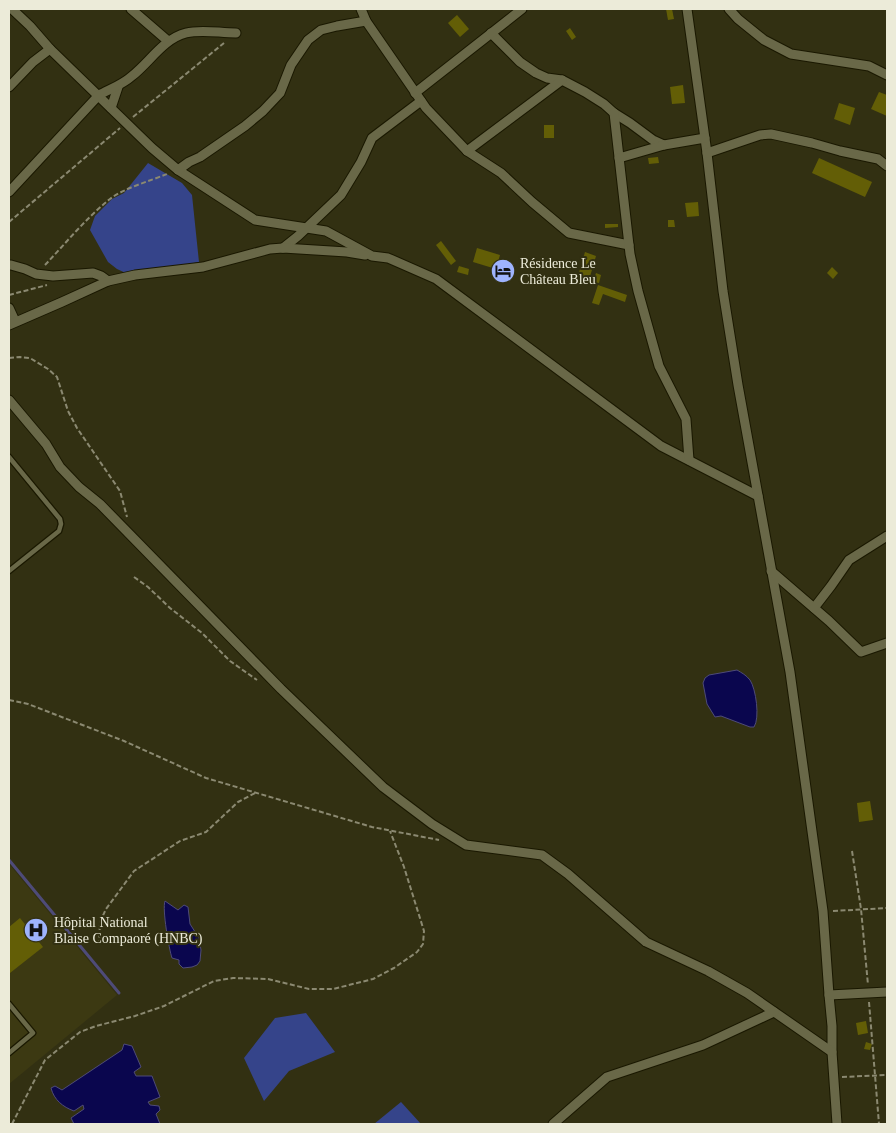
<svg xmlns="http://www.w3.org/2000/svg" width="896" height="1133" font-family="'Times New Roman',serif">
<rect width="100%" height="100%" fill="#323012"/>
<polygon fill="#3c3912" points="9,864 117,995 9,1084"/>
<g fill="#35448a">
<polygon points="148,163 182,183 192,195 199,262 130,275 117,269 108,262 90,230 95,216 112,199 124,193"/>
<polygon points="306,1013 335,1052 289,1071 264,1101 244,1058 275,1018"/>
<polygon points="401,1102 421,1124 374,1124"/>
</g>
<g fill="#0a064e" stroke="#4e4b78">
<path d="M737 670C742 673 746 675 750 680 756 689 760 718 754 727H750L721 716 715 717 707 704 703 683 705 678 709 675Z"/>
<path d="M165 901 178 910 184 905 188 907 190 924 199 938 201 950 200 961 197 965 192 967 183 968 179 964V960L172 958C169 949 162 909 165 901Z"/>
<path d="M124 1044 132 1046 141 1067 134 1072 136 1076H152L160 1097 148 1102 150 1105 159 1106 160 1110 156 1114 160 1124H74L71 1118 84 1109 83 1105 74 1111C63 1107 54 1100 51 1088L55 1086 62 1090 122 1050Z"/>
</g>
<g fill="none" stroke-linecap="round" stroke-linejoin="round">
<polyline stroke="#4e4b78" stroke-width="3" points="9,860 119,993"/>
</g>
<g fill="#635e06">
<polygon points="666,9 672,9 674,19 668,20"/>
<polygon points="457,15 469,29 460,37 448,23"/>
<polygon points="570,28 576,37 572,40 566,31"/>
<polygon points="683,85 685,103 672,104 670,87"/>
<polygon points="879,92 887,95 887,116 871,109"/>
<polygon points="839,103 855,108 850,125 834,119"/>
<rect x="544" y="125" width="10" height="13"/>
<polygon points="658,157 659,163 649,164 648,158"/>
<polygon points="819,158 872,182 865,197 812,173"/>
<polygon points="698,202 699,216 687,217 685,203"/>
<polygon points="668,220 674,220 675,227 668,227"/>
<polygon points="605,224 618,224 618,227 605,228"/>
<polygon points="441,241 456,261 451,265 436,245"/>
<polygon points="477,248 500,255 496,269 473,262"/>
<polygon points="585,252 596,256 589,280 578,276"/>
<polygon points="459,266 469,269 468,275 457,272"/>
<polygon points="832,267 838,273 833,279 827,273"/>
<polygon points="596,273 601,275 599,283 593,282"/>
<polygon points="598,285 627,295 625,302 603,294 599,305 592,303"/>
<polygon points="870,801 873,820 859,822 857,803"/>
<polygon points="20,918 43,947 10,973 9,971 9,927"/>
<polygon points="866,1021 868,1033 858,1035 856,1023"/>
<polygon points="866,1042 872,1044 870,1050 864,1049"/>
</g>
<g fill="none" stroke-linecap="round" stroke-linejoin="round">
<g stroke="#1a1800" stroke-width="7">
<g id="lane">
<polyline points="9,457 60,519 61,524 59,531 9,571"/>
<polyline points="9,1004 33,1033 9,1053"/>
</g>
</g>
<g stroke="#1a1800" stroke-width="11">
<g id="street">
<polyline points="12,9 30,26 50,49 152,148 178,170 255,220 326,231 372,256 388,258 436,279 661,446 758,496"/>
<polyline points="131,9 168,41"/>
<polyline points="361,9 366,21 426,108 467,151 501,173 532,202 569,233 629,245"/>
<polyline points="687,9 707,153 723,291 738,385 790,672 823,911 829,995 832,1026 832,1052 837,1124"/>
<polyline points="729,9 738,19 764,40 791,54 869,66 887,75"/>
<polyline points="491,33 520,62 536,73 547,78 562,80 585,92 604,104 614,113 630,123 653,140 664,145 705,138"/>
<polyline points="9,87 33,62 50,49"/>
<polyline points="415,93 522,9"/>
<polyline points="111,108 118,87"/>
<polyline points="614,113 630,254 638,291 659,366 686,419 689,460"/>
<polyline points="467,151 562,80"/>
<polyline points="707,153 760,135 771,134 812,143 840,151 878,159 887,166"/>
<polyline points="619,158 664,145"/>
<polyline points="178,170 189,162 200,157 245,126 263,111 280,93 291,65 308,40 321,30 337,26 366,21"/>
<path d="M9 192 99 95C110 89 122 85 132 76 150 62 163 39 186 33 202 29 219 33 236 33"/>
<polyline points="283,248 298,236 341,195 361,162 372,138 421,101"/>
<polyline points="9,265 11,265 25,269 36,274 53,276 93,273 101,276 108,281"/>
<polyline points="9,308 15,321"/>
<polyline points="9,325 62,302 108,281 135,275 203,267 270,249 283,248 347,252 365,255"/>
<polyline points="9,400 46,444 60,467 79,487 100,504 281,689 383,787 432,824 466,845 542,855 568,874 646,942 708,971 747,993 832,1052"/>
<polyline points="771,571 829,621 861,652 887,643"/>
<polyline points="814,608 831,586 849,560 887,536"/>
<polyline points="829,995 887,992"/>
<polyline points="553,1124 607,1077 703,1045 774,1012"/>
</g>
</g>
<g stroke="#8b8971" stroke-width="2" stroke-dasharray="5 2.5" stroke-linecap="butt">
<polyline points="133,117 224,43"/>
<polyline points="9,222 120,128"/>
<path d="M45 265C65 244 87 217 110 199 124 188 150 181 167 174"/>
<polyline points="9,295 47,285"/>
<polyline points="9,358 20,357 30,358 48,369 57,377 68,411 77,428 120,491 127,517"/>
<polyline points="134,577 148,587 170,608 202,633 230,661 257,680"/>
<polyline points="9,700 28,704 124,741 206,778 372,827 439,840"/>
<polyline points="852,851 861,909 868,985"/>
<polyline points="833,911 887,908"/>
<polyline points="99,945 100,922 106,909 134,871 180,841 206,832 238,802 255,793"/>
<polyline points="869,1002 879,1124"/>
<polyline points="842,1077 887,1075"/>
<polyline points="12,1124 45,1060 80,1032 96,1026 135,1016 164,1006 214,981 233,978 268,979 309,989 333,989 373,979 394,968 417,952 423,944 424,931 404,867 390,831"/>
</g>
<use href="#lane" stroke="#696848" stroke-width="4.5"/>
<use href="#street" stroke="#696848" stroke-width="9"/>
</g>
<defs>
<g id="hotel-disc" transform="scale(1.25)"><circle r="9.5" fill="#9eb3fd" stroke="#323012"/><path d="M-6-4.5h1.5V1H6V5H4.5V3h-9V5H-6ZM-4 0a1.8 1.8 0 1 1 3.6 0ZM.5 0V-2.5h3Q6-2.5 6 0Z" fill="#111"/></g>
<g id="hospital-disc" transform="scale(1.25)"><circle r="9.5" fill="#9eb3fd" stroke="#323012"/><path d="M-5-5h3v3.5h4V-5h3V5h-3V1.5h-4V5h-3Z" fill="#111"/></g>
</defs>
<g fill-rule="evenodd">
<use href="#hotel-disc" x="503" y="271"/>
<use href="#hospital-disc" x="36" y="930"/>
</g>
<g text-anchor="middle" stroke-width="4" stroke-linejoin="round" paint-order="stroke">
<g font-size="14" fill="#ecebd9" stroke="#323012" text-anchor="start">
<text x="520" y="268">Résidence Le<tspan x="520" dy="16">Château Bleu</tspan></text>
<text x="54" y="927">Hôpital National<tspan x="54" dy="16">Blaise Compaoré (HNBC)</tspan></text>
</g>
</g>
<rect width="896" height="1133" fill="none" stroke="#ecebd9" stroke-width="20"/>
</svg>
